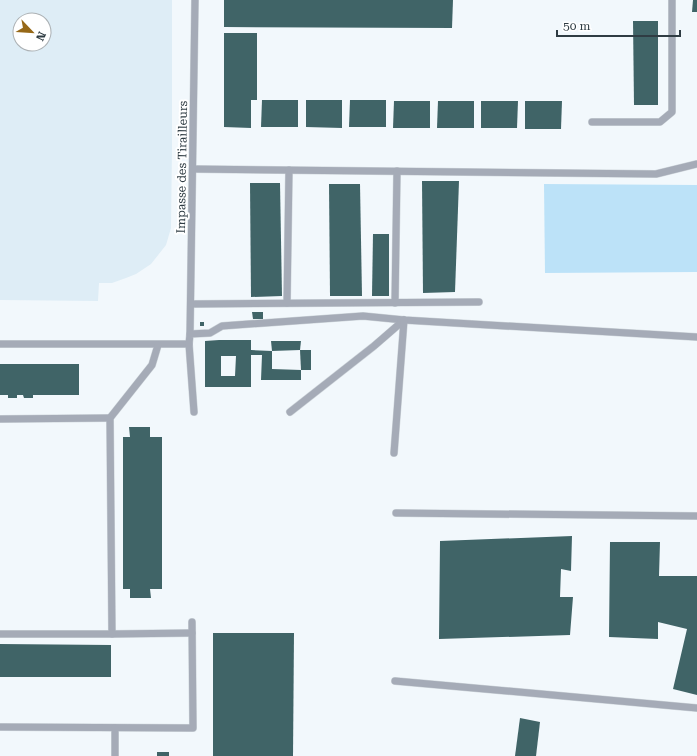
<svg xmlns="http://www.w3.org/2000/svg" width="697" height="756" font-family="'Roboto Serif',serif">
<rect width="100%" height="100%" fill="#f2f8fc"/>
<path fill="#deedf6" fill-rule="evenodd" d="M0 0H172V147L171 228 166 245 151 264 136 274 126 278 112 283H99L98 301 0 300ZM20 20H44V44H20Z"/>
<polygon fill="#bce2f8" points="544,184 697,185 697,272 545,273"/>
<g fill="#406467" fill-rule="evenodd">
<polygon points="224,0 453,0 452,28 224,27"/>
<polygon points="693,0 697,0 697,12 692,12"/>
<polygon points="633,21 658,21 658,105 634,105"/>
<polygon points="224,33 257,33 257,100 251,100 251,128 224,127"/>
<polygon points="262,100 298,100 298,127 261,127"/>
<polygon points="306,100 342,100 342,128 306,127"/>
<polygon points="350,100 386,100 386,127 349,127"/>
<polygon points="394,101 430,101 430,128 393,128"/>
<polygon points="438,101 474,101 474,128 437,128"/>
<polygon points="481,101 518,101 517,128 481,128"/>
<polygon points="525,101 562,101 561,129 525,129"/>
<polygon points="422,181 459,181 455,292 423,293"/>
<polygon points="250,183 280,183 282,296 251,297"/>
<polygon points="329,184 360,184 362,296 330,296"/>
<polygon points="373,234 389,234 389,296 372,296"/>
<polygon points="252,312 263,312 263,319 253,319"/>
<rect x="200" y="322" width="4" height="4"/>
<path d="M219 340H251V350L272 351V369L301 370V380H261L262 355H251V387H205V341ZM221 356H236L235 376H221Z"/>
<polygon points="271,341 301,341 300,350 272,351"/>
<polygon points="300,350 311,350 311,370 301,370"/>
<polygon points="0,364 79,364 79,395 33,395 33,398 24,398 23,395 17,395 17,398 8,398 8,395 0,395"/>
<polygon points="129,427 150,427 150,437 162,437 162,589 150,589 151,598 130,598 130,589 123,589 123,437 130,437"/>
<polygon points="572,536 571,571 561,569 560,597 573,597 570,635 439,639 440,541"/>
<polygon points="610,542 660,542 659,576 697,576 697,695 673,689 687,629 658,622 658,639 609,637"/>
<polygon points="213,633 294,633 293,756 213,756"/>
<polygon points="0,644 111,645 111,677 0,677"/>
<polygon points="520,718 540,722 536,756 515,756"/>
<rect x="157" y="752" width="12" height="4"/>
</g>
<g fill="none" stroke-linecap="round" stroke-linejoin="round">
<g stroke="#cfd6db" stroke-width="8">
<g id="service">
<polyline points="592,122 660,122 672,112 672,0"/>
<polyline points="193,169 656,174 697,164"/>
<polyline points="287,303 289,170"/>
<polyline points="395,303 397,171"/>
<polyline points="191,304 479,302"/>
<polyline points="190,334 195,0"/>
<polyline points="0,344 189,344"/>
<polyline points="158,345 152,365 110,418 112,634 192,633"/>
<polyline points="194,412 189,344 190,334 210,333 222,326 363,316 404,320 697,337"/>
<polyline points="290,412 374,346 404,320"/>
<polyline points="0,419 110,418"/>
<polyline points="394,453 404,320"/>
<polyline points="396,513 697,516"/>
<polyline points="0,634 112,634"/>
<polyline points="395,681 697,708"/>
<polyline points="0,727 193,728 192,622"/>
<polyline points="115,756 115,728"/>
</g>
</g>
<use href="#service" stroke="#a5abb7" stroke-width="7"/>
</g>
<g text-anchor="middle" stroke-width="4" stroke-linejoin="round" paint-order="stroke">
<g font-size="12" fill="#2f3c43" stroke="#fff">
<text transform="translate(182 167) rotate(-89)" y="4">Impasse des Tirailleurs</text>
</g>
</g>
<g transform="translate(32 32) rotate(115)"><circle r="19" fill="#ffffff" stroke="#acb1b4"/>
<path d="M0-3L7 15L0 10L-7 15Z" fill="#966817"/>
<text y="-6" font-size="11" font-weight="bold" text-anchor="middle" fill="#2f3c43">N</text>
</g>
<path d="M557 30v6h123v-6" fill="none" stroke="#2f3c43" stroke-width="2"/>
<text x="563" y="30" font-size="12" fill="#2f3c43" stroke="#ffffff" stroke-width="3" paint-order="stroke">50 m</text>
</svg>
